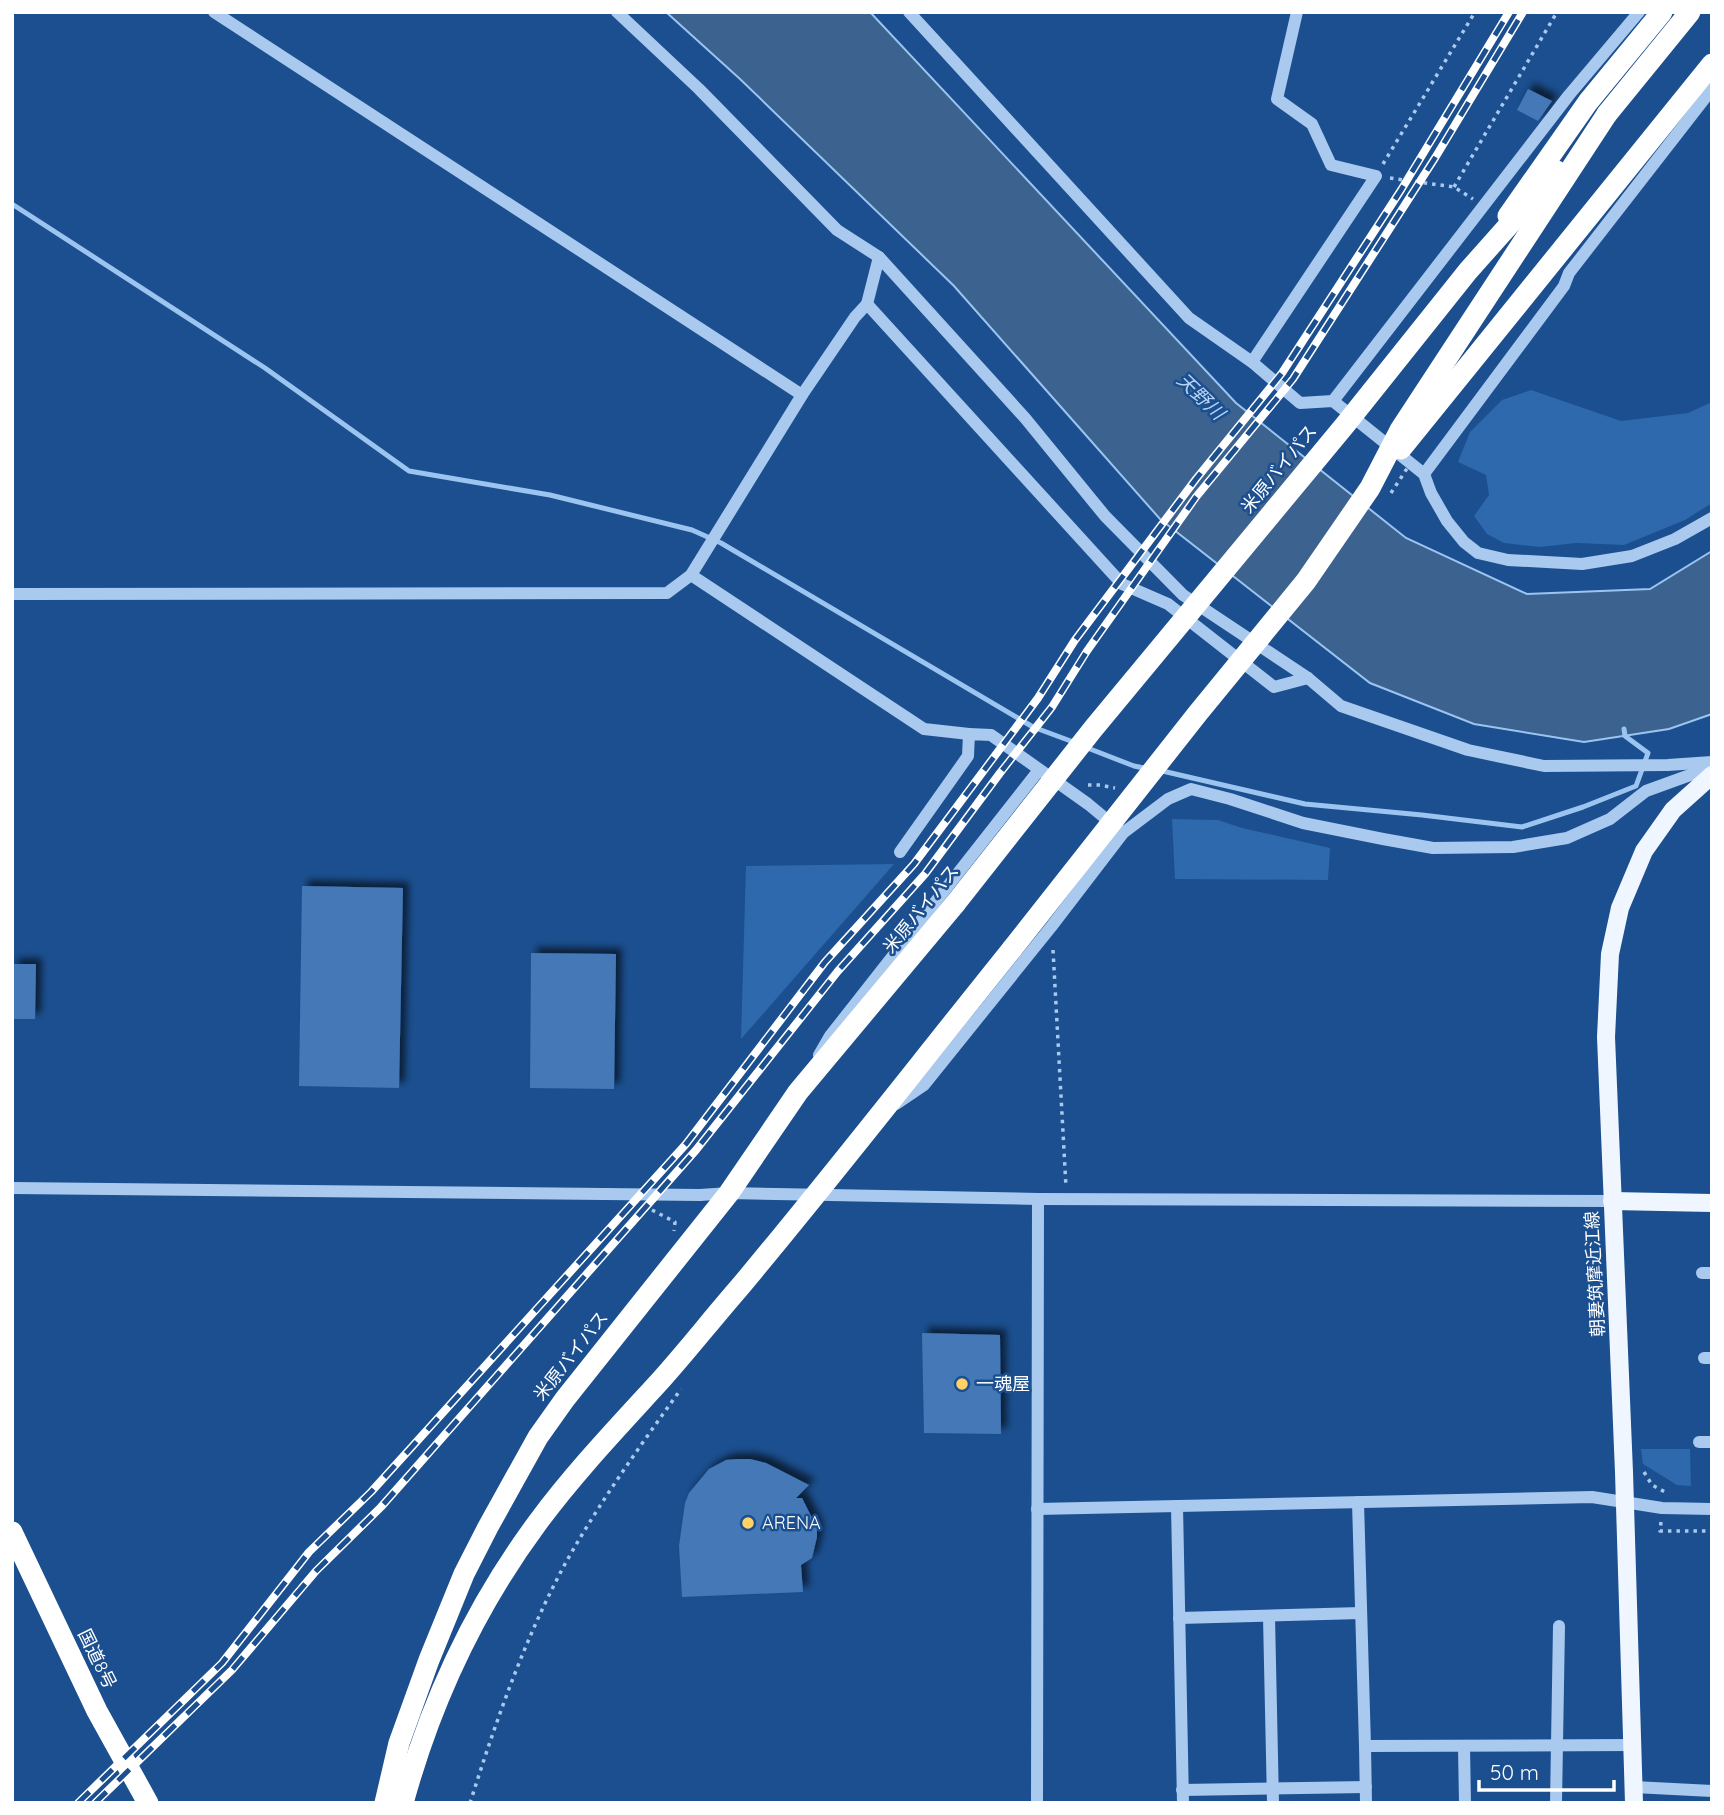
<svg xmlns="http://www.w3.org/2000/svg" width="1724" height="1815" font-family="Quicksand,'Noto Sans JP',sans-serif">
<defs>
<filter id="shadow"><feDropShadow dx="6" dy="-6" stdDeviation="3.5" flood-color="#0009"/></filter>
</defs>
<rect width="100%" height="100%" fill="#1b4f8f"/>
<g fill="#2e69ad">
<polygon points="1531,390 1621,421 1688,413 1712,402 1712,503 1685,520 1624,545 1576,543 1540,547 1504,543 1487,534 1474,516 1489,495 1486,475 1458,462 1470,432 1502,400"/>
<polygon points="1172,819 1218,820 1242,828 1330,848 1328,880 1175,879"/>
<polygon points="894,864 741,1039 746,866"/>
<polygon points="1641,1449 1690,1449 1691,1486 1677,1485 1643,1464"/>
</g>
<polygon fill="#3c6290" stroke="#9cc4f0" stroke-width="2" points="666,12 870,12 1236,403 1406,538 1527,594 1650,589 1712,551 1712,714 1669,729 1584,742 1474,724 1370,683 1160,519 954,286 740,79"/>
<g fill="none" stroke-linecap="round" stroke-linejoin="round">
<g stroke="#9cc4f0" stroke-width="5">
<polyline points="12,204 265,368 409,471 550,495 692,530 721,543 1033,727 1076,743"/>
<polyline points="1085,747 1134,766 1149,769"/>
<polyline points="1158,770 1305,804 1422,815 1522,827 1583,807 1636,786 1648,753 1625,736 1624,729"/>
</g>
</g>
<g fill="#4478b7" filter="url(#shadow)">
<polygon points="1528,89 1552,101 1538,121 1517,110"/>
<polygon points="302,886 403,888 399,1088 299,1086"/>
<polygon points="531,953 616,954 614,1089 530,1088"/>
<polygon points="12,964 36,964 35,1019 12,1019"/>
<polygon points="922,1333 1000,1335 1001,1434 924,1433"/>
<polygon points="737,1459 750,1459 766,1463 809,1485 796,1498 802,1498 817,1528 817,1537 812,1558 801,1565 803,1592 682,1597 679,1546 685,1503 689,1493 709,1469 726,1460"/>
</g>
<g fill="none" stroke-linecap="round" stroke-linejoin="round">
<g stroke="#a9c9ee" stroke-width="3.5" stroke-dasharray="3.5 5" stroke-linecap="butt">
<polyline points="1383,164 1475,12"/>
<polyline points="1390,178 1454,187 1473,199"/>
<polyline points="1454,187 1557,12"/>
<polyline points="1088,785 1100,785 1115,788"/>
<polyline points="1053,950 1066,1187"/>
<polyline points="652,1210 675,1222 674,1231"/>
<polyline points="1644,1472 1652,1485 1665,1492"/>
<polyline points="1661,1522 1660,1531 1712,1531"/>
<path d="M470 1803C496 1721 524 1640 565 1564 599 1503 640 1446 681 1389"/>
</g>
<g stroke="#a9c9ee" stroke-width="12">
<polyline points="214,12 802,395"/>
<polyline points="617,12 699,89 837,230 879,257 1025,418 1105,516 1183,595 1308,678 1341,706 1468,750 1544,766 1668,765 1712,762"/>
<polyline points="909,12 1189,318 1252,362 1300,403 1333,401 1424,474 1431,493 1447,521 1464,542 1478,553 1508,560 1582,564 1632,556 1675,539 1712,518"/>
<polyline points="867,304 1122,584 1168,604 1274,687 1308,678"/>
<polyline points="1252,362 1376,176 1331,165 1312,124 1277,99 1297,12"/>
<polyline points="1333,401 1569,95 1639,12"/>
<polyline points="1424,474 1564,286 1569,273 1712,89"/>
<polyline points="691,575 924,729 969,734"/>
<polyline points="12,594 667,593 691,575 802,395 855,317 867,304 879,257"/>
<polyline points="900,852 968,756 969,734 991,735 1088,804 1123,833 1168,799 1191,789 1230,799 1303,823 1383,839 1433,848 1513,847 1567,838 1610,819 1646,791 1712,767"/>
<polyline points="819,1055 830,1036 1039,770"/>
<polyline points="896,1104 924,1085 1051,927 1123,833"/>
<polyline points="12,1188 700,1195 729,1193 1038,1199 1612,1201"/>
<polyline points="1702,1273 1712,1273"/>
<polyline points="1704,1358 1712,1358"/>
<polyline points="1699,1442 1712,1442"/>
<polyline points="1358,1502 1365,1746 1633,1745"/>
<polyline points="1177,1506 1183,1803"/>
<polyline points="1037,1509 1592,1497 1662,1508 1712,1509"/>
<polyline points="1269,1617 1273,1803"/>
<polyline points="1179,1618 1361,1613"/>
<polyline points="1365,1746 1366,1803"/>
<polyline points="1464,1747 1465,1803"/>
<polyline points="1634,1787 1712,1791"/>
<polyline points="1182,1790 1366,1787"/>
<polyline points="1037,1803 1038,1199"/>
<polyline points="1556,1803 1559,1626"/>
</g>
<g stroke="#f0f6ff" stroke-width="18">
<polyline points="1612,1201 1712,1203"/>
<polyline points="1634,1803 1624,1472 1606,1037 1610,954 1620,908 1644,851 1673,810 1712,775"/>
</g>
<g stroke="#fff" stroke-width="21">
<polyline points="1607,114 1690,12"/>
<polyline points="1508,216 1588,102 1662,12"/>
<polyline points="12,1532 97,1711 148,1803"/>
<polyline points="385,1803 399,1743 429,1660 464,1574 488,1527 538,1437 565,1399 729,1193 798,1092 955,904"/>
<path d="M403 1803C431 1701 475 1607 538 1522 575 1472 618 1427 660 1381 687 1351 712 1319 739 1288 832 1177 921 1062 1012 949"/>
</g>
<g stroke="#fff" stroke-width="8">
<g id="rail">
<polyline points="78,1803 222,1663 309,1552 371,1492 686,1144 825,962 914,864 1038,698 1075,640 1196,479 1282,373 1401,190 1509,12"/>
<polyline points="95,1803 232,1670 316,1571 381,1507 696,1150 838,971 925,874 1000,773 1052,707 1087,651 1196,497 1293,379 1435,158 1523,12"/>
</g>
</g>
<use href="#rail" stroke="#1b4f8f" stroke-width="5" stroke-dasharray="16" stroke-linecap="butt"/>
<polyline stroke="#a9c9ee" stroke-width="3.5" stroke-dasharray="3.5 5" stroke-linecap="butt" points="1391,493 1408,467"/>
<g stroke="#fff" stroke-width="21">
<polyline points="1401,449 1712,64"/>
<polyline points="955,904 1093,729 1345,425 1468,271 1557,171"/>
<polyline points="1012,949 1198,713 1306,581 1370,488 1400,430 1607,114"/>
</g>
</g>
<g fill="#ffd166" stroke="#1b4f8f" stroke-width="2.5">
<circle cx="962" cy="1384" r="7"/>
<circle cx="748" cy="1523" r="7"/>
</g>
<g text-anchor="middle" stroke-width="5" stroke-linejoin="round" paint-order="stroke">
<g font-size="18" fill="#fff" stroke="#1b4f8f">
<text transform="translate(1279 469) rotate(-51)" y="6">米原バイパス</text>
<text transform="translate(921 909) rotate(-51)" y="6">米原バイパス</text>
<text transform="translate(1595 1274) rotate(-93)" y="6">朝妻筑摩近江線</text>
<text transform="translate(571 1356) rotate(-52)" y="6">米原バイパス</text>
<text transform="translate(97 1659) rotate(64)" y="6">国道8号</text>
</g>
<g font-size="18" fill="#fff" stroke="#1b4f8f" text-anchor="start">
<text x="976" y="1390">一魂屋</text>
<text x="762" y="1529">ARENA</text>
</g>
<g font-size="19" font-style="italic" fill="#b5d3f5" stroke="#1b4f8f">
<text transform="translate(1201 396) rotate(44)" y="7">天野川</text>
</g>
</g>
<rect width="1724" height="1815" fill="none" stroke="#ffffff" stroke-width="28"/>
<path d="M1479 1780v10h135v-10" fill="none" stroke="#ffffff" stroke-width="3.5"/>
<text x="1490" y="1780" font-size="21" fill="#ffffff" stroke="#1b4f8f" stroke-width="5" paint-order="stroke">50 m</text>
</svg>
